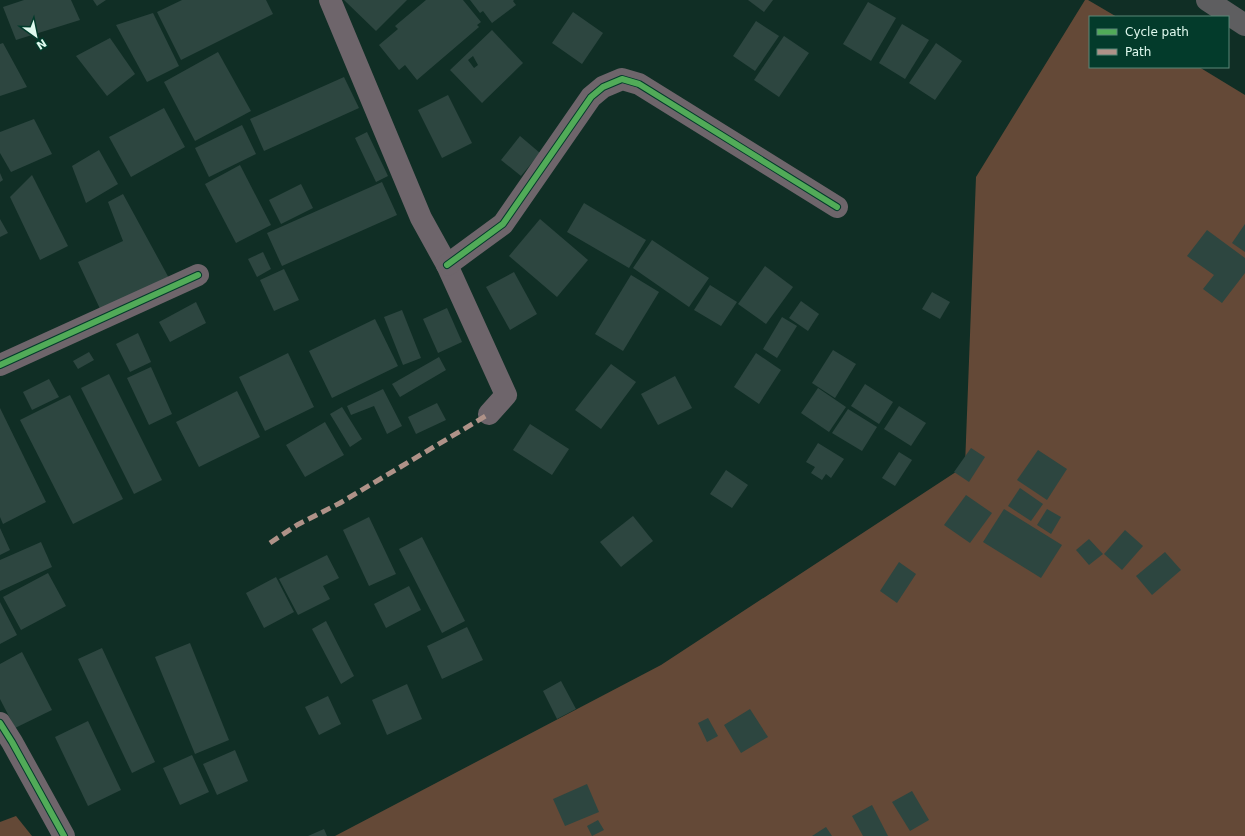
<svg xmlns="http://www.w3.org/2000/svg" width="1245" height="836" font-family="'DejaVu Sans',sans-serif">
<rect width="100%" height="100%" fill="#102e25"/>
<g fill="#644937">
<polygon points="1085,0 1088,0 1117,17 1090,17 1090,67 1199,67 1245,95 1245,836 335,836 661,665 965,466 976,177"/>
<polygon points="16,816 32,836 0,836 0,822"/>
</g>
<g fill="#2d4640" fill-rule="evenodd">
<polygon points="24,0 71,0 80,20 16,40 3,7"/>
<polygon points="93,0 106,0 97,6"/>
<polygon points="182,0 266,0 273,14 181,60 157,12"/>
<polygon points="344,0 407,0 376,31"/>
<polygon points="426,0 463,0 481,22 477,25 479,27 417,80 405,65 399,70 379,45 398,29 395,26"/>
<polygon points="470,0 514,0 513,1 516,5 492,23 483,11 480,13"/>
<polygon points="748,0 773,0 764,12"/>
<polygon points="868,2 896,18 871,61 843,44"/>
<polygon points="573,12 603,33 582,64 552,43"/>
<polygon points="153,13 179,66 147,82 116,25"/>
<polygon points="756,21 779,36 755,71 733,56"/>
<polygon points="902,24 929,40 905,79 879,63"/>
<path d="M492 30 523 63 482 103 450 70ZM473 56 478 65 474 68 468 60Z"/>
<polygon points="784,36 809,53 779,97 754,80"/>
<polygon points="110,38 135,74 107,96 76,56"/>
<polygon points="3,43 27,87 0,96 0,44"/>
<polygon points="936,43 962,61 935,100 909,83"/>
<polygon points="218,52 251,111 195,141 164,82"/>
<polygon points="344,77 359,108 264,151 250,119"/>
<polygon points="448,95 472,143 442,158 418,110"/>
<polygon points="164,108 185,147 131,177 109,137"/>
<polygon points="34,119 52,154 11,172 0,153 0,132"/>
<polygon points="242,125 256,154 209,177 195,148"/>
<polygon points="367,132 388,176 376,182 355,138"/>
<polygon points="520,136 540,153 521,176 501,160"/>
<polygon points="99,150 118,184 86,203 72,166"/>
<polygon points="240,165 271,225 236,243 205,184"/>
<polygon points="0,173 3,180 0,182"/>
<polygon points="32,175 68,246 40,260 10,197"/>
<polygon points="382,182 397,215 282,266 267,233"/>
<polygon points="301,184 313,208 281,224 269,200"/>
<polygon points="123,194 170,280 102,313 78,262 123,241 108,202"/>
<polygon points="584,203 646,240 629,268 567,232"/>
<polygon points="0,219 8,233 0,237"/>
<polygon points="540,219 588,260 557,297 509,256"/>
<polygon points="1245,224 1245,252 1232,243"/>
<polygon points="1207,230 1245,258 1245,273 1222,303 1203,289 1214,275 1187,256"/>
<polygon points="652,240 709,278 689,307 633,268"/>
<polygon points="263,252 271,269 257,277 248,259"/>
<polygon points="765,266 793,287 766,324 738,304"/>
<polygon points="284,269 299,300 274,311 260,280"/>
<polygon points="514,272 537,314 510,330 486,287"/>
<polygon points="631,275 659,292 623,351 595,334"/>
<polygon points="710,285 737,302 721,326 694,310"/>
<polygon points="932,292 950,302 940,319 922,309"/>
<polygon points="801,301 819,314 808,331 789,318"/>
<polygon points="196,302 206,323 170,342 159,322"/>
<polygon points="447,308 462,342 438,353 423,319"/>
<polygon points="402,310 421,358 403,365 384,317"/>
<polygon points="782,317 797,326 777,358 763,349"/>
<polygon points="375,319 398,366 332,398 309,351"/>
<polygon points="138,333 151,362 130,372 116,344"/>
<polygon points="833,350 856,364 835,398 812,383"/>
<polygon points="89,352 94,360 78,369 73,361"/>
<polygon points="288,353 314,407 265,431 239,377"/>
<polygon points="756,353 781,370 759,404 734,387"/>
<polygon points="439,357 446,370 400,397 392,384"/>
<polygon points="611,364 636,382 601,429 575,410"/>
<polygon points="151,367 172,414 149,425 127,378"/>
<polygon points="109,374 162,480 134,494 81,388"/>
<polygon points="675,376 692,408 658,425 641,394"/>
<polygon points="49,379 59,397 32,410 23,392"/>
<polygon points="865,384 893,402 879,424 851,406"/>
<polygon points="818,388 846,407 829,432 801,413"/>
<polygon points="383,389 402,426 387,434 374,406 351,415 347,406"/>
<polygon points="237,391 260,437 199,467 176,422"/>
<polygon points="70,395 123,499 73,524 20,420"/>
<polygon points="437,403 446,420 416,434 408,417"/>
<polygon points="899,406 926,423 911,446 884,429"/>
<polygon points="342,407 362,439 350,447 330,414"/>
<polygon points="0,408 46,502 3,524 0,517"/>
<polygon points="848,409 877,427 862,451 832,433"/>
<polygon points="325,422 344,455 305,477 286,445"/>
<polygon points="530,424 569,449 552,475 513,450"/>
<polygon points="818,443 844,459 831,478 826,474 822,480 811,473 815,467 806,462"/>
<polygon points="971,448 985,457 969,482 954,472"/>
<polygon points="1038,450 1067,469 1047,500 1017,480"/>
<polygon points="899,452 912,460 895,486 882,478"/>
<polygon points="726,470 748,485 732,508 710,494"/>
<polygon points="1020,488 1043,504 1031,521 1008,506"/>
<polygon points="966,495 992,513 970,543 944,525"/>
<polygon points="1004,509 1062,545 1041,578 983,542"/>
<polygon points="1047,509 1061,517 1051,534 1037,525"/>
<polygon points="633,516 653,541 621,567 600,542"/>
<polygon points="369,517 396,574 369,586 343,530"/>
<polygon points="0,528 10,550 0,555"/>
<polygon points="1125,530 1143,546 1122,570 1104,554"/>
<polygon points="422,537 465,621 442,633 399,549"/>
<polygon points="1089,539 1103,554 1089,565 1076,550"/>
<polygon points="41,542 52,567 0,591 0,560"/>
<polygon points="1165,552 1181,570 1152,595 1136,576"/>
<polygon points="327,555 339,578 323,586 330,599 298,615 279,579"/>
<polygon points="899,562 916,574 897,603 880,591"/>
<polygon points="48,573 66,606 21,630 3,597"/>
<polygon points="276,577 294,612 264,628 246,593"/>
<polygon points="409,586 421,610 386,628 374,604"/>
<polygon points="0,602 17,635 0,644"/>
<polygon points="326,621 354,676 341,684 312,629"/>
<polygon points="467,627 483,660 442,679 427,646"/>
<polygon points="190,643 229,740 195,754 155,657"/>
<polygon points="102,648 155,762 132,773 78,659"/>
<polygon points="22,652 52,710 15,728 0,699 0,664"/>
<polygon points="561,681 576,709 557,719 543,691"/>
<polygon points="407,684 422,719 387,735 372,700"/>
<polygon points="328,696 341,724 319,735 305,707"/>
<polygon points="750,709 768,737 741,753 724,725"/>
<polygon points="708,718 718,736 707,742 698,723"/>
<polygon points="88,721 121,790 88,806 55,737"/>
<polygon points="235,750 248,781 217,795 203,764"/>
<polygon points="192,755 209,792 180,805 163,768"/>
<polygon points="587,784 599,812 565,826 553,799"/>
<polygon points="912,791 929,820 910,831 892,802"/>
<polygon points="872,805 888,836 863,836 852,816"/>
<polygon points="598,820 604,830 592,836 587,826"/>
<polygon points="826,827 832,836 812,836"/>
<polygon points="324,829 327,836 308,836"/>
</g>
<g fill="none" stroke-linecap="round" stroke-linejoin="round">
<g stroke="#6e656b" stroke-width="22">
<polyline points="330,0 421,218 447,265 506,395 489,414"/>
<polyline points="447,265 503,224 591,97 603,87 622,79 639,84 837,207"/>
<polyline points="0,365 198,275"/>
<polyline points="0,723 12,742 64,836"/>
</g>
<polyline stroke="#5e5e60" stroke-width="22" points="1207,0 1245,25"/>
<polyline stroke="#af9288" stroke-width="5" stroke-dasharray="10 5" stroke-linecap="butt" points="270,543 297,525 340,503 489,414"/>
<g stroke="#033b2b" stroke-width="8">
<g id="cycleway">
<polyline points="447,265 503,224 591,97 603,87 622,79 639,84 837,207"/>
<polyline points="0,365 198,275"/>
<polyline points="0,723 12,742 64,836"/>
</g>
</g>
<use href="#cycleway" stroke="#51ab58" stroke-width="6"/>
</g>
<rect x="1089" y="16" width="140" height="52" fill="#033b2b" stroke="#5b8779"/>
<rect x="1097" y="29" width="20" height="6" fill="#51ab58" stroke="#5b8779"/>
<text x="1125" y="36" font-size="12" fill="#dff9ee">Cycle path</text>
<rect x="1097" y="49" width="20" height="6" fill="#af9288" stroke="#5b8779"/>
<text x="1125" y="56" font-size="12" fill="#dff9ee">Path</text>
<g transform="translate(36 36) rotate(147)" stroke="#033b2b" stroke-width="3" paint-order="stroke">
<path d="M0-3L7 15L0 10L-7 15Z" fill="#dff9ee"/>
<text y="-6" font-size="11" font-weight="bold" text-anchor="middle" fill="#dff9ee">N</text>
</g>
</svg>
